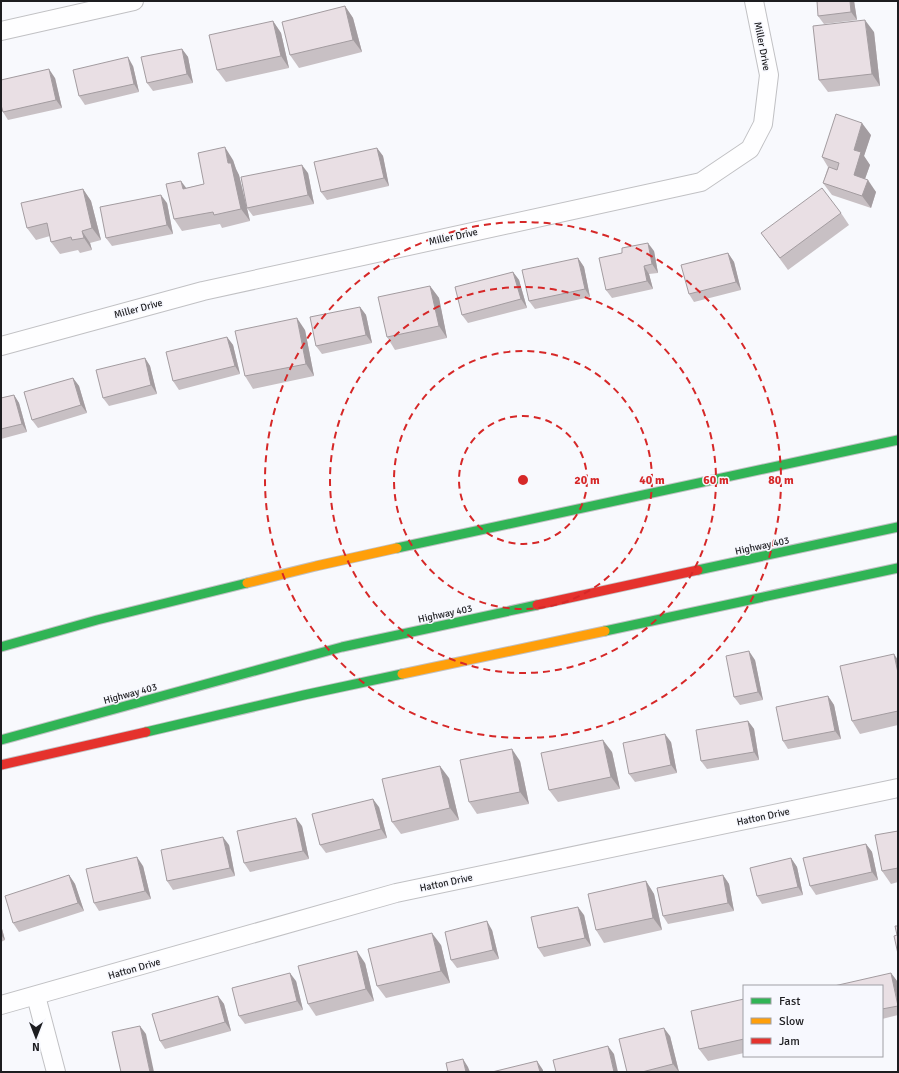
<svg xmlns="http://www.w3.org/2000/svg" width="899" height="1073" font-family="Signika,sans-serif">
<rect width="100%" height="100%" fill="#f8f9fd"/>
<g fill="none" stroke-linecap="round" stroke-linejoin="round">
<g stroke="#c1c1c4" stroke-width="20">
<g id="street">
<polyline points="1,31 134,1"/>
<polyline points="1,346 203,291 701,182 750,149 763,124 769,75 754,1"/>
<polyline points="36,996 56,1072"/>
<polyline points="1,1005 396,893 898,788"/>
</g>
</g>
<g stroke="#c1c1c4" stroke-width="11">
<g id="fast">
<polyline points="397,548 898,440"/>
<polyline points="698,570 898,527"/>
<polyline points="605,631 898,568"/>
<polyline points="1,647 97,620 247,583"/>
<polyline points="146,732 304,695 402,674"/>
<polyline points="1,740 342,647 537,605"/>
</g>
</g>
<g stroke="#c1c1c4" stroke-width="11">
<g id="slow">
<polyline points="247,583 316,566 397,548"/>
<polyline points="402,674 605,631"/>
</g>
</g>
<g stroke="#c1c1c4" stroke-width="11">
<g id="jam">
<polyline points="537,605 698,570"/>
<polyline points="1,765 146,732"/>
</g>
</g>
<use href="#street" stroke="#fefeff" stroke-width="18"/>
<use href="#fast" stroke="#30b455" stroke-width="9"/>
<use href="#slow" stroke="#ff9f0a" stroke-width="9"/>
<use href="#jam" stroke="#e5322d" stroke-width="9"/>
</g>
<g fill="#c8c0c4">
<polygon points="854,1 857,20 824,24 818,16"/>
<polygon points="345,6 353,18 362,52 299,68 290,55"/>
<polygon points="273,21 281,33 289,68 226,82 217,70"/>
<polygon points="874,32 880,86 828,92 819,80"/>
<polygon points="182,49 188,57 193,83 153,91 147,83"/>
<polygon points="133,66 139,92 85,105 79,96"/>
<polygon points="55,78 62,108 8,120 3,112"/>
<polygon points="871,135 864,156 870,165 865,179 876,192 871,208 832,195 823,183 828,167 822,157"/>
<polygon points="377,148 383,156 389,186 327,200 321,192"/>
<polygon points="233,160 236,169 239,175 250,221 222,228 220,224 182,231 174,219 186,188 204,184"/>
<polygon points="308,173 314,204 253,216 247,208"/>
<polygon points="83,189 91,201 101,240 90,243 92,250 80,253 78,250 60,254 51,242 50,236 36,240 27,228"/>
<polygon points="167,203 173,234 112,246 106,238"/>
<polygon points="841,213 849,225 788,270 761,233"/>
<polygon points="654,251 658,273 649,274 653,289 612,298 606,290"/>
<polygon points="728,253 734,262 741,290 694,302 689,294"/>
<polygon points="578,258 584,267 590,297 535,309 529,301"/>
<polygon points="513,272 519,280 527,308 468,323 462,315"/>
<polygon points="430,286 439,298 447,338 395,350 387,337"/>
<polygon points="360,307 366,315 372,343 322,354 316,346"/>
<polygon points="305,330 314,376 253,389 245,376"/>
<polygon points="227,337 233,345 240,374 179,390 173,381"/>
<polygon points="145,358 150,366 157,394 109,406 103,398"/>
<polygon points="73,378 79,386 87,413 38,428 32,420"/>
<polygon points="14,395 19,403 27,432 1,439 1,398"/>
<polygon points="755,660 763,700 740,705 734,697"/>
<polygon points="898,660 898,725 860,734 852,721"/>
<polygon points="828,696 834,705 841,739 788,749 783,741"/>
<polygon points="748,721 754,729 759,760 707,769 701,761"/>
<polygon points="671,742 677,773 635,782 629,774"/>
<polygon points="612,752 620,789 558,802 549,790"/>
<polygon points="520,761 529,804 477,814 469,802"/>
<polygon points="449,778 459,820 401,834 392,822"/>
<polygon points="379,807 387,838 326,853 320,845"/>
<polygon points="302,826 309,859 250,872 244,863"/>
<polygon points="898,831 898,882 891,884 882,871"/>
<polygon points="866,844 872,852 878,880 816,895 810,886"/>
<polygon points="229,845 235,876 173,890 167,881"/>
<polygon points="791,858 797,867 803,895 762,904 757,896"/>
<polygon points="143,866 151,899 99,911 94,903"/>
<polygon points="69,875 75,884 84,911 19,932 13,923"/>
<polygon points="723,875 729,884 734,911 668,924 663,916"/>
<polygon points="646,881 654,894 662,930 604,943 596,930"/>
<polygon points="584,915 591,946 544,957 538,948"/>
<polygon points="1,925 5,940 1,942"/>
<polygon points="492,930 499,959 457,968 451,960"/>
<polygon points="441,945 450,983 386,998 377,986"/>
<polygon points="365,963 374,1001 316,1016 308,1004"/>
<polygon points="891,973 897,981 898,987 898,1015 882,1019 882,986"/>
<polygon points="296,981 303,1010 245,1024 239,1016"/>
<polygon points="218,996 224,1004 231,1031 165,1049 160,1041"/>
<polygon points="744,999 744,1053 708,1061 699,1049"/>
<polygon points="670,1036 679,1072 627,1072"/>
</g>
<g fill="#a39ca0">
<polygon points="850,1 854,1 857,20 851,12"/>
<polygon points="345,6 353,18 362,52 353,40"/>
<polygon points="865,20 874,32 880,86 872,74"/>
<polygon points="273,21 281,33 289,68 281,56"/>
<polygon points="182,49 188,57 193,83 187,74"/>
<polygon points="128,57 133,66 139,92 134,84"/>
<polygon points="49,69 55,78 62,108 56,100"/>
<polygon points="862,123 871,135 864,156 870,165 862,187 854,175 854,150"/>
<polygon points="225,147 233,160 236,169 239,175 250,221 241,209 228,163"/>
<polygon points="377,148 383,156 389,186 384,178"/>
<polygon points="302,165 308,173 314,204 308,195"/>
<polygon points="868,180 876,192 871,208 862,196"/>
<polygon points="181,181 190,193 183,189"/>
<polygon points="83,189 91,201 101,240 92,228"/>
<polygon points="161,195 167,203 173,234 167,225"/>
<polygon points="82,231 90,243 92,250 84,238"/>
<polygon points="648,243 654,251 658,273 652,264"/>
<polygon points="728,253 734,262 741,290 736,282"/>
<polygon points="578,258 584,267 590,297 585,289"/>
<polygon points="644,266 649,274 653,289 647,281"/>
<polygon points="513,272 519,280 527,308 521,299"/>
<polygon points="430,286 439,298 447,338 439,326"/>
<polygon points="360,307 366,315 372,343 366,335"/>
<polygon points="297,318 305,330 314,376 306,364"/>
<polygon points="227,337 233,345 240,374 235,366"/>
<polygon points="145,358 150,366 157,394 151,385"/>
<polygon points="73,378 79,386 87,413 81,405"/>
<polygon points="14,395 19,403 27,432 22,424"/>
<polygon points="749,651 755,660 763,700 758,692"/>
<polygon points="894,654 898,660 898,673"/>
<polygon points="828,696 834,705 841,739 835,731"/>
<polygon points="748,721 754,729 759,760 754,752"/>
<polygon points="665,734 671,742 677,773 671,765"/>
<polygon points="603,740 612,752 620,789 611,777"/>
<polygon points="512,749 520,761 529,804 520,792"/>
<polygon points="440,766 449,778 459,820 450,808"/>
<polygon points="373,799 379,807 387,838 381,829"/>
<polygon points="296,818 302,826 309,859 303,851"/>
<polygon points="223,837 229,845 235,876 230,868"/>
<polygon points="866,844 872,852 878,880 872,872"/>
<polygon points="137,857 143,866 151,899 145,891"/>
<polygon points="791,858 797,867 803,895 798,887"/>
<polygon points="69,875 75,884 84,911 78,903"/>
<polygon points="723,875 729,884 734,911 728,903"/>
<polygon points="646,881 654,894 662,930 653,918"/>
<polygon points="578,907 584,915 591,946 585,938"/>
<polygon points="487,921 492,930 499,959 493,950"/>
<polygon points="1,925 5,940 1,935"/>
<polygon points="432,933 441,945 450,983 441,971"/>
<polygon points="357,951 365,963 374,1001 366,989"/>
<polygon points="290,973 296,981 303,1010 297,1001"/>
<polygon points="891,973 897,981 898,987 898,1005"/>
<polygon points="218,996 224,1004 231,1031 225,1022"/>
<polygon points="140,1026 146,1034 154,1072 150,1072"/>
<polygon points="664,1028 670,1036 679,1072 673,1064"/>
<polygon points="608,1046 614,1054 618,1072 614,1072"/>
<polygon points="463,1059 468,1067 470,1072 466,1072"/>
<polygon points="537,1061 543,1070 543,1072 540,1072"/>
</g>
<g fill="#e9dfe4" stroke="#a39ca0">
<polygon points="817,1 850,1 851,12 818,16"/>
<polygon points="345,6 353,40 290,55 282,22"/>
<polygon points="865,20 872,74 819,80 813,26"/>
<polygon points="273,21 281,56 217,70 209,35"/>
<polygon points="182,49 187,74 147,83 141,57"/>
<polygon points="128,57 134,84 79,96 73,70"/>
<polygon points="49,69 56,100 3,112 1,105 1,80"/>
<polygon points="836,114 862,123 854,150 861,152 854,175 868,180 862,196 823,183 829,167 837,170 839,163 822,157"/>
<polygon points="225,147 228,163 231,163 241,209 214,215 213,212 174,219 166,184 181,181 183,189 204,184 198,153"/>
<polygon points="377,148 384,178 321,192 314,162"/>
<polygon points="302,165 308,195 247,208 241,177"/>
<polygon points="822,188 841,213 780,258 761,233"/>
<polygon points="83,189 92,228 82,231 84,238 72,240 71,237 51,242 47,223 27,228 21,203"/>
<polygon points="161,195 167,225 106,238 100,207"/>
<polygon points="648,243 652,264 644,266 647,281 606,290 599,258 622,253 622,248"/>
<polygon points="728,253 736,282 689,294 681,265"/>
<polygon points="578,258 585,289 529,301 522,270"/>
<polygon points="513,272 521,299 462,315 455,287"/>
<polygon points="430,286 439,326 387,337 378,297"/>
<polygon points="360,307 366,335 316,346 310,317"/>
<polygon points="297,318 306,364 245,376 235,331"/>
<polygon points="227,337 235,366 173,381 166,352"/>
<polygon points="145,358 151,385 103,398 96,370"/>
<polygon points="73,378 81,405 32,420 24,392"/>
<polygon points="14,395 22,424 1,429 1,398"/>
<polygon points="749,651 758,692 734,697 726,656"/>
<polygon points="894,654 898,673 898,711 852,721 840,666"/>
<polygon points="828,696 835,731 783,741 776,707"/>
<polygon points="748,721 754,752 701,761 696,730"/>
<polygon points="665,734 671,765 629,774 623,743"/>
<polygon points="603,740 611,777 549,790 541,753"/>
<polygon points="512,749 520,792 469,802 460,760"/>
<polygon points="440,766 450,808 392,822 382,779"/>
<polygon points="373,799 381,829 320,845 312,814"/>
<polygon points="296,818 303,851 244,863 237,831"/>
<polygon points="898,831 898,868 882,871 875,835"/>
<polygon points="223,837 230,868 167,881 161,850"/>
<polygon points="866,844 872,872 810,886 803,858"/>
<polygon points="137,857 145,891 94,903 86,869"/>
<polygon points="791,858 798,887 757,896 750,868"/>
<polygon points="69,875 78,903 13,923 5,896"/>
<polygon points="723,875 728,903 663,916 657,888"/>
<polygon points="646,881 653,918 596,930 588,894"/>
<polygon points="578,907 585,938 538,948 531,917"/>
<polygon points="487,921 493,950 451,960 445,932"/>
<polygon points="895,926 898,926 898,954 894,936 897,935"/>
<polygon points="432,933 441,971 377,986 368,949"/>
<polygon points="357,951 366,989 308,1004 298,966"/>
<polygon points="290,973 297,1001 239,1016 232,988"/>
<polygon points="891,973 898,1006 882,1009 882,986 834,986"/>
<polygon points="218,996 225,1022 160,1041 152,1014"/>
<polygon points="744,999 744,1039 699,1049 691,1011"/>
<polygon points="140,1026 150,1072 121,1072 112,1032"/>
<polygon points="664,1028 673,1064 642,1072 627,1072 619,1039"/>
<polygon points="608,1046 614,1072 556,1072 553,1060"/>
<polygon points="463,1059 466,1072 448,1072 446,1063"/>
<polygon points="537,1061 540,1072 492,1072"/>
</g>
<g fill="none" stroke="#d62828" stroke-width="2" stroke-dasharray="7 5">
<circle cx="523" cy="480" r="64"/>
<circle cx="523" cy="480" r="129"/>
<circle cx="523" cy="480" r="193"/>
<circle cx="523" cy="480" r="258"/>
</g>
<g text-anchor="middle" stroke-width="3" stroke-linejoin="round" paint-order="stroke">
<g font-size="10" fill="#1d1d20" stroke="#f7f8fe">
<text transform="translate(763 46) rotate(79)" y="4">Miller Drive</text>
<text transform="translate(453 236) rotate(-12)" y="4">Miller Drive</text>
<text transform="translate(138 308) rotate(-15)" y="4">Miller Drive</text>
<text transform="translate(762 545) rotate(-12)" y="4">Highway 403</text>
<text transform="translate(445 613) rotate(-12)" y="4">Highway 403</text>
<text transform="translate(130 693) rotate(-15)" y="4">Highway 403</text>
<text transform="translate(763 816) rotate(-12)" y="4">Hatton Drive</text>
<text transform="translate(446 882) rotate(-12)" y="4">Hatton Drive</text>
<text transform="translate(134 968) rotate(-16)" y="4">Hatton Drive</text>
</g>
</g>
<circle cx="523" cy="480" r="6" fill="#d62828" stroke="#f7f8fe" stroke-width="2"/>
<g font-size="12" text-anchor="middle" font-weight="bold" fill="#d62828" stroke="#f7f8fe" stroke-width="3" stroke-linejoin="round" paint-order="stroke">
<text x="587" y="484">20 m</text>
<text x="652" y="484">40 m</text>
<text x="716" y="484">60 m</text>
<text x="781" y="484">80 m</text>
</g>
<rect width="899" height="1073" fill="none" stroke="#1d1d20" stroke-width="4"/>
<rect x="743" y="985" width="140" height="72" fill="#f7f8fe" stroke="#a0a0a5"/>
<rect x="751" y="998" width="20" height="6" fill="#30b455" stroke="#a0a0a5"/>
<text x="779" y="1005" font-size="12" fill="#1d1d20">Fast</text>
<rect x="751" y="1018" width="20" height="6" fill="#ff9f0a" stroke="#a0a0a5"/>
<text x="779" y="1025" font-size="12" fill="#1d1d20">Slow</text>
<rect x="751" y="1038" width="20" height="6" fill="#e5322d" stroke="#a0a0a5"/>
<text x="779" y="1045" font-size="12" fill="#1d1d20">Jam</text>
<g transform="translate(36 1037) rotate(180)" stroke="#f7f8fe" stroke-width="3" paint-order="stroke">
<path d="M0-3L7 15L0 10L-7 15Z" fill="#1d1d20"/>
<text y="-6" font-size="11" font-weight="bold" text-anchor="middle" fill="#1d1d20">N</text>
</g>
</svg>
